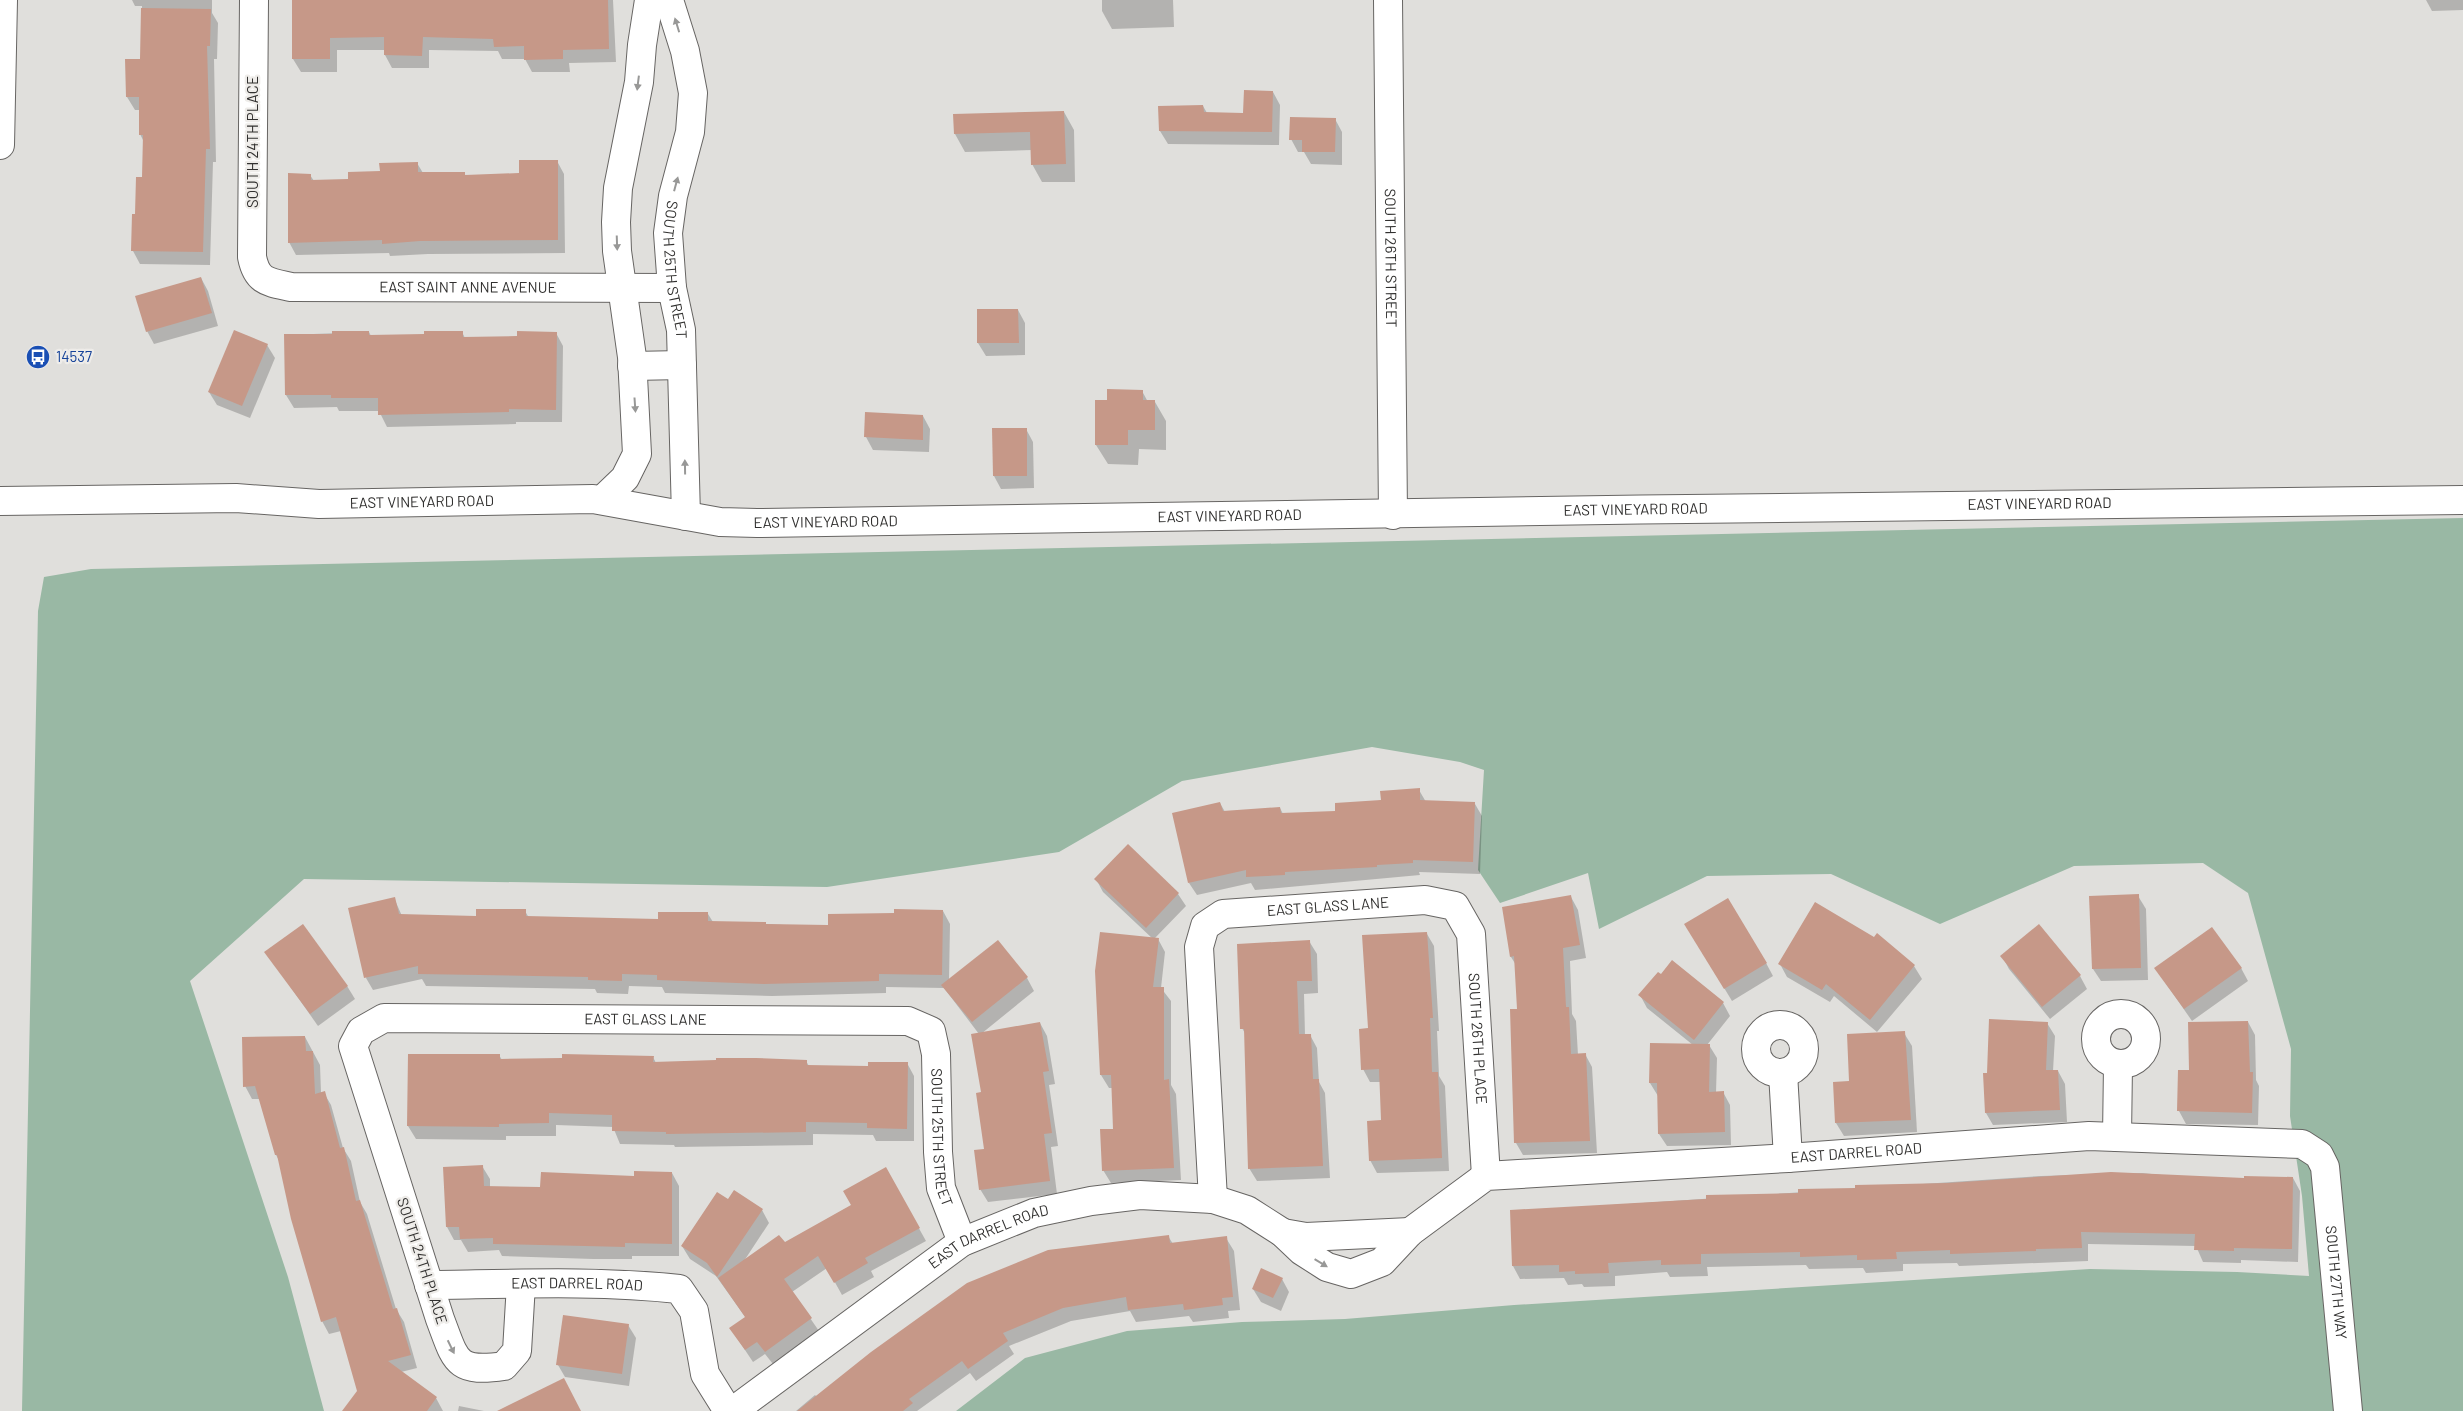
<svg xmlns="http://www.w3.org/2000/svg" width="2463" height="1411" font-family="Barlow,sans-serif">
<rect width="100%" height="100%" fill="#e0dfdc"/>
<polygon fill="#99b8a4" points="2463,518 2463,1411 956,1411 1025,1358 1127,1331 1242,1322 1345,1319 1514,1305 2090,1269 2237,1272 2309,1276 2302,1196 2290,1116 2291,1049 2248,893 2203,863 2074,866 1940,924 1831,874 1707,876 1599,929 1588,873 1500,903 1478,870 1484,770 1460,762 1372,747 1182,781 1059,852 827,887 304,879 190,981 288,1277 324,1411 22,1411 38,611 44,577 91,569"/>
<g fill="#0003">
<polygon points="132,0 212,0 212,13 218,23 217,59 214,59 216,162 213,162 210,265 140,264 133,251 144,178 144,142 140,134 140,110 135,110 127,97 142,60 142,6 135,6"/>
<polygon points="294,0 613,0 616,62 569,63 570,72 532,72 525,59 502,59 498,51 429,50 429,68 392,68 385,55 385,50 337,50 337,72 301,72 293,59"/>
<polygon points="1102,0 1173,0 1174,27 1112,29 1102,11"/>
<polygon points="2426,0 2463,0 2463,10 2432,11"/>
<polygon points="1273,92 1280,105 1279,145 1168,144 1160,131 1203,106 1207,113 1244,114"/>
<polygon points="1064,112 1074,130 1075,182 1042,182 1032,164 1032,150 965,152 955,134 954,115"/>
<polygon points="1335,119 1342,132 1342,165 1311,164 1304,152 1298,152 1291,139"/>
<polygon points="557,161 564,174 565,253 428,254 390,256 389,253 296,255 289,242 310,175 314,181 350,180 417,163 423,173 464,173 466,176 520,174"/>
<polygon points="201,278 208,291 218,326 154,344 147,331"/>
<polygon points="1018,310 1025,323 1025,355 986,356 978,343"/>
<polygon points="369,332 371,336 425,336 462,332 465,338 518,338 556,333 563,346 562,422 516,422 516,424 387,427 379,411 339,411 337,407 294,408 286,395 285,335"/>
<polygon points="267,345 275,358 250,418 217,405 209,392"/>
<polygon points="1142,391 1148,402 1155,402 1166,421 1166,450 1139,449 1138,465 1108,464 1096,445 1109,401"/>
<polygon points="866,414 923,416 930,429 929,452 873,450 866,437"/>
<polygon points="1026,429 1033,442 1034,488 1001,489 994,476"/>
<polygon points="1419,790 1426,802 1475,804 1482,816 1480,874 1419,872 1420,875 1255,890 1251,883 1197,895 1189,883 1220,803 1225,812 1280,808 1283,814 1337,812"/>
<polygon points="1096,879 1178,894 1186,906 1154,939 1158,939 1165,952 1161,988 1171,1001 1171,1085 1176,1094 1181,1180 1111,1183 1103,1170 1114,1130 1113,1088 1109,1088 1101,1075 1153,939 1103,892"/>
<polygon points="2138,896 2146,909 2148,980 2101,981 2093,969"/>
<polygon points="1571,897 1578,910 1586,958 1570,961 1572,1014 1576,1021 1578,1055 1585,1054 1592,1067 1597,1153 1523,1155 1516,1143 1518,1010 1516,965 1511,957 1504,908"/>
<polygon points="394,898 402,916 477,917 525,911 529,918 659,920 708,914 713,922 829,927 943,911 950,924 949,981 1027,978 1034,991 981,1034 1040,1023 1047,1036 1055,1084 1049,1085 1058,1146 1051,1147 1057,1194 988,1202 980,1189 986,1150 979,1034 944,988 886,987 886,993 772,996 665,993 662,987 629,986 628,994 597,993 595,989 426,986 422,979 373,990 366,978"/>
<polygon points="1427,934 1434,946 1439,1031 1437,1031 1439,1076 1445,1086 1449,1171 1377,1173 1370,1160 1382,1121 1381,1082 1370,1082 1363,1069 1369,1030"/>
<polygon points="1694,938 1766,963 1773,976 1732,1001"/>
<polygon points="1309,941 1317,954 1318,993 1304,994 1305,1035 1310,1035 1317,1048 1319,1082 1325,1093 1330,1178 1257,1181 1249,1168 1246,1035 1242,1028"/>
<polygon points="266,952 347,986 355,999 318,1026"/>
<polygon points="2002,956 2080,976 2087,989 2050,1019 2009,969"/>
<polygon points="1780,964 1914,966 1922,979 1877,1032 1834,996 1830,1002 1787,977"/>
<polygon points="2241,968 2248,981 2192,1021 2156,969"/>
<polygon points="1640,995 1723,1003 1730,1016 1707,1045 1709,1045 1717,1058 1716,1093 1723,1092 1730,1105 1731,1145 1667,1146 1659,1134 1658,1096 1650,1083 1693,1045 1647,1008"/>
<polygon points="2248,1022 2255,1035 2256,1080 2259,1086 2258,1125 2186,1124 2179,1111 2190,1071"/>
<polygon points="2047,1023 2055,1036 2053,1071 2058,1071 2065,1084 2067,1122 1993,1125 1986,1113 1988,1074"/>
<polygon points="1904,1033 1912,1046 1917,1132 1844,1136 1836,1123 1850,1082"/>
<polygon points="305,1037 320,1065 321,1093 324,1093 331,1105 343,1148 351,1161 360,1202 367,1214 396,1309 404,1322 417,1368 401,1372 436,1398 443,1411 345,1411 359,1391 341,1331 329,1334 322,1321 281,1164 276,1155 260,1099 252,1099 245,1086"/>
<polygon points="499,1055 502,1060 653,1057 656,1063 806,1061 809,1066 869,1067 907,1063 914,1076 914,1141 876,1141 873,1135 813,1134 813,1145 675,1147 674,1145 620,1144 613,1127 556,1125 556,1136 506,1136 506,1140 416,1139 408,1126"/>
<polygon points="482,1166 490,1179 490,1188 542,1188 672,1173 679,1186 679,1256 632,1256 632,1259 593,1259 502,1256 499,1250 468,1252 461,1240 454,1240 447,1227 444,1168"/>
<polygon points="886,1169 926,1241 871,1271 874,1277 842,1295 827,1268 792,1292 819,1331 773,1364 765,1354 753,1362 731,1329 746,1318 716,1276 690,1259 682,1246 728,1201 762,1210 769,1223 744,1261 784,1244 852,1205"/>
<polygon points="2142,1173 2190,1178 2293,1178 2300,1191 2298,1262 2241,1260 2241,1263 2203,1262 2196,1246 2088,1244 2088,1261 1959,1266 1957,1263 1903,1264 1903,1271 1866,1273 1863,1268 1809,1269 1806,1265 1707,1267 1708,1276 1670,1277 1667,1272 1615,1276 1615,1286 1584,1287 1582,1284 1568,1285 1564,1278 1520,1279 1513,1266 1511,1212 2041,1176"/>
<polygon points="1168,1236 1173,1244 1226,1238 1234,1251 1240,1310 1228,1311 1229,1318 1193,1322 1189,1316 1136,1322 1130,1311 1071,1321 1009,1346 1014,1354 976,1381 970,1373 917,1411 796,1411 815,1395 817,1397"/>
<polygon points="1282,1279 1289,1292 1281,1311 1261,1302 1253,1289"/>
<polygon points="628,1325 636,1338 629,1386 565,1377 558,1365"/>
<polygon points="459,1406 484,1411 458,1411"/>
</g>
<g fill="#c69888">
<polygon points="292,0 608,0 609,49 563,50 563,59 524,60 524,46 494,47 493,39 423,37 422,56 384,55 384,37 330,38 330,59 292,59"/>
<polygon points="141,8 211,9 210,46 207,46 210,149 206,149 203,252 131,251 132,214 135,214 136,177 142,177 143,135 139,135 139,97 126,97 125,59 140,59"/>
<polygon points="1244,90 1273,91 1272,132 1159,131 1158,106 1203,105 1204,112 1243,113"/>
<polygon points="1064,111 1066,164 1031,165 1030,132 954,134 953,114"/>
<polygon points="1290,117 1336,118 1335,152 1302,152 1302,140 1289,140"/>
<polygon points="519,160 558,160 558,240 420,241 382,244 382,240 288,243 288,173 311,174 311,180 348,179 348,172 380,171 379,163 418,162 418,172 465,172 465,175 519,173"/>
<polygon points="201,277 212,313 146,332 135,296"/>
<polygon points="977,309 1018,309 1019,343 977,343"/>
<polygon points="234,330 268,344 242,406 208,392"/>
<polygon points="332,331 369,331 369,335 424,334 424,331 463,331 463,337 517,336 517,331 557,332 556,410 509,409 509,412 378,415 378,398 331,398 331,395 285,395 284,334 332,334"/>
<polygon points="1107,389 1143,390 1143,400 1155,400 1155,430 1128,430 1128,445 1095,445 1095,400 1107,400"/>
<polygon points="865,412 923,415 923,440 864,437"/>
<polygon points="992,428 1027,428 1027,476 993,476"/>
<polygon points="1420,788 1420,800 1475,802 1473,862 1413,860 1413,863 1377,865 1377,867 1285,872 1285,875 1246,877 1246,870 1188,883 1172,813 1220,802 1223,811 1280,807 1281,813 1335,811 1335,803 1381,800 1380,791"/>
<polygon points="1128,844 1179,893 1146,928 1094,879"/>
<polygon points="2139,894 2141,968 2092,969 2089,896"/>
<polygon points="1571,895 1580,945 1563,948 1566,1007 1569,1007 1571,1054 1586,1053 1590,1141 1514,1143 1510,1009 1517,1009 1514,956 1510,957 1502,907"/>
<polygon points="395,897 399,914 476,916 476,909 526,909 526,916 658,919 658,912 708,912 708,921 766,922 766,924 828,925 828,914 894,913 894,909 943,910 942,975 879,974 879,981 764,984 657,980 657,975 622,974 622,981 588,980 588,977 418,974 418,966 364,978 348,908"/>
<polygon points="1728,898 1767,963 1724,989 1684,924"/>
<polygon points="1815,902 1874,937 1877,933 1915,965 1870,1020 1826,984 1822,990 1778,964"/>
<polygon points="303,924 348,986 310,1014 264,952"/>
<polygon points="2039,924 2081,975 2042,1007 2000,956"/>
<polygon points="2212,927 2242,968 2184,1009 2154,968"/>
<polygon points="1100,932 1159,938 1153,987 1164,987 1164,1080 1169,1079 1174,1168 1102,1171 1100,1129 1113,1129 1111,1075 1100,1075 1095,971"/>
<polygon points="1427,932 1433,1018 1430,1018 1432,1072 1438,1072 1442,1158 1369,1161 1367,1121 1381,1120 1379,1069 1361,1070 1359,1029 1368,1028 1362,935"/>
<polygon points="998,940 1028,977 972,1022 941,985"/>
<polygon points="1310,940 1312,981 1297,981 1299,1034 1311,1034 1313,1079 1319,1079 1323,1166 1248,1169 1244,1029 1240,1029 1237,944"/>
<polygon points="1672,960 1724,1002 1694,1040 1638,995 1658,972 1661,974"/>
<polygon points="1989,1019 2048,1022 2046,1070 2058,1070 2060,1110 1985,1113 1983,1073 1987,1073"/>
<polygon points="2248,1021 2250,1072 2253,1072 2252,1113 2177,1111 2178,1070 2189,1070 2188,1022"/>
<polygon points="1040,1022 1049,1071 1043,1072 1052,1133 1044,1134 1050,1181 979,1190 974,1150 984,1149 976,1093 981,1092 971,1034"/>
<polygon points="1905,1031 1911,1120 1835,1123 1833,1082 1849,1081 1847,1034"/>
<polygon points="305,1036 306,1051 313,1051 315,1094 325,1091 340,1148 344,1147 356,1201 360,1200 393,1309 397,1308 411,1355 388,1361 437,1397 427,1411 342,1411 357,1391 336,1317 321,1322 291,1219 277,1155 275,1155 255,1086 243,1087 242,1037"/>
<polygon points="1650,1043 1710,1044 1709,1092 1724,1091 1725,1132 1658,1134 1657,1083 1649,1083"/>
<polygon points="408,1054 500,1054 500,1059 562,1058 562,1054 654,1056 653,1062 716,1060 716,1058 756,1058 807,1060 807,1065 868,1066 868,1062 908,1062 907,1129 867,1128 867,1123 806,1122 806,1132 666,1134 666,1132 612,1131 612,1115 549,1113 549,1123 499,1124 499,1127 407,1126"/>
<polygon points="483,1165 484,1186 540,1187 541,1172 634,1176 634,1171 672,1172 672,1244 625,1243 625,1247 585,1246 493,1244 493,1238 460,1239 459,1227 446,1227 443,1167"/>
<polygon points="886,1167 920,1228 865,1258 868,1263 834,1283 818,1256 784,1279 812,1318 765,1352 757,1342 745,1350 729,1328 745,1317 718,1278 779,1235 785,1242 851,1205 843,1191"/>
<polygon points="2111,1172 2244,1178 2244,1176 2293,1177 2292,1249 2234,1248 2234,1251 2194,1250 2195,1234 2081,1232 2082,1248 2036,1249 2036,1251 1950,1254 1950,1250 1896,1252 1897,1259 1857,1260 1857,1255 1800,1257 1800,1252 1701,1254 1701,1264 1661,1265 1661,1260 1608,1263 1609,1273 1575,1274 1575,1271 1559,1272 1559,1265 1512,1266 1510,1210 1706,1199 1706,1195 1798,1193 1798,1189 1855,1188 1855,1185 1948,1183"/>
<polygon points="734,1190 763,1209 717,1277 707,1263 681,1246 717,1192 728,1199"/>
<polygon points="1169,1235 1170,1243 1227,1236 1233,1297 1222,1298 1223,1305 1184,1310 1183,1304 1128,1310 1126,1297 1063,1308 1003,1333 1008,1341 968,1369 962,1361 909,1399 913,1403 903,1411 797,1411 871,1352 967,1283 1048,1250"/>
<polygon points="1261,1268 1283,1278 1273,1298 1252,1289"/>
<polygon points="563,1315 629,1324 622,1374 556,1365"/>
<polygon points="564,1378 581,1411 497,1411"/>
</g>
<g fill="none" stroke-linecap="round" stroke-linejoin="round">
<g stroke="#676563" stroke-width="30">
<g id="minor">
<path id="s1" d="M254 0 252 257C257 282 268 282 291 287L672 288"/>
<path id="s2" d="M669 0 685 51 693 93 690 132 673 196 668 233 672 288 681 330 686 516"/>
<path id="s3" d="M1388 0 1393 515"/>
<polyline points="632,366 682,365"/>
<polyline points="602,500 625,478 637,454 632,357 617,251 616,222 618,188 639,82 642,45 649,0"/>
<path id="s4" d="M0 501 236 498 319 504 593 499 720 522 757 523C1326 516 1894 503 2463 500"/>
<circle cx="2121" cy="1039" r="25"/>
<circle cx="1780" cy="1049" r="24"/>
<polyline points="1783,1073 1788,1158"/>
<polyline points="2117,1137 2118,1065"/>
<path id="s5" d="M1213 1199 1199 947 1205 926 1223 914 1425 900 1455 906 1471 934 1486 1176"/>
<polyline points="1283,1233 1306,1237 1410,1232"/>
<path id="s6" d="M521 1284 517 1351 504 1366C455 1373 456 1361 440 1319L353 1046 361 1031 384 1018 908 1021 931 1031 936 1054 938 1152 941 1188 962 1242"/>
<path id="s7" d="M429 1285C512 1284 597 1280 679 1289L694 1311 705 1374 728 1411"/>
<path id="s8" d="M733 1411 962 1242 1034 1213 1091 1201 1140 1195 1213 1199 1247 1210 1283 1233 1302 1251 1327 1267 1351 1274 1382 1262 1410 1232 1486 1176 1788 1158 2089 1136 2302 1144 2319 1155 2325 1167 2348 1411"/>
</g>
</g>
<g stroke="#676563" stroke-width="30">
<polyline id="major" points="0,145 3,0"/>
</g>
<use href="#minor" stroke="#fff" stroke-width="28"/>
<use href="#major" stroke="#fff" stroke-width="28"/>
</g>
<defs><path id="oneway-solid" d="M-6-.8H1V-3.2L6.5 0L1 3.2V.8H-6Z" transform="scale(1.25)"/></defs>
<g fill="#989897">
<use href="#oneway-solid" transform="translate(677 25) rotate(-107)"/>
<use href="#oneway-solid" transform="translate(638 83) rotate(97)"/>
<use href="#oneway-solid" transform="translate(676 184) rotate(-75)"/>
<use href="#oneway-solid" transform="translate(617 243) rotate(88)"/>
<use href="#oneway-solid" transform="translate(635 405) rotate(86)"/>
<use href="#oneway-solid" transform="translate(685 467) rotate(-91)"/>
<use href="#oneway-solid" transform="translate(1321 1263) rotate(31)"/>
<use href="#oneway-solid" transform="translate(451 1347) rotate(64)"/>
</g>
<defs>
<g id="bus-disc" transform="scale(1.25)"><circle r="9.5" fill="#1a4fb4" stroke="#eeece9"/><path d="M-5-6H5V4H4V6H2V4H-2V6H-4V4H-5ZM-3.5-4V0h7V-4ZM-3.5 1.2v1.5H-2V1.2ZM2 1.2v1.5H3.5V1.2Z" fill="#fff"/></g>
</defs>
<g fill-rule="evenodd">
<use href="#bus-disc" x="38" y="357"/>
</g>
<g text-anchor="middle" stroke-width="4.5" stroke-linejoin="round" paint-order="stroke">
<g font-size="15" fill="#31302f" stroke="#eeece9">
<text transform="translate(253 142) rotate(-90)" y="5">SOUTH 24TH PLACE</text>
<text dy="5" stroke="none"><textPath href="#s3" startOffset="258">SOUTH 26TH STREET</textPath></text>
<text dy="5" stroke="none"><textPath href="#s2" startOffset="276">SOUTH 25TH STREET</textPath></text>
<text dy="5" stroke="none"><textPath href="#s1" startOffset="488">EAST SAINT ANNE AVENUE</textPath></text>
<text dy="5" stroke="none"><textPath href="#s4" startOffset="422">EAST VINEYARD ROAD</textPath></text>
<text dy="5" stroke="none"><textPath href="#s4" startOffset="2042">EAST VINEYARD ROAD</textPath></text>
<text dy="5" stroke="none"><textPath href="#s4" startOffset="1638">EAST VINEYARD ROAD</textPath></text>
<text dy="5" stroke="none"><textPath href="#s4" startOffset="1232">EAST VINEYARD ROAD</textPath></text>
<text dy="5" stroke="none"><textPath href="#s4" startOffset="828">EAST VINEYARD ROAD</textPath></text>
<text dy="5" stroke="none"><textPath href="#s5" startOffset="401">EAST GLASS LANE</textPath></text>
<text dy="5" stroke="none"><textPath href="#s6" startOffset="771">EAST GLASS LANE</textPath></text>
<text dy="5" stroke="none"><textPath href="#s5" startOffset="666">SOUTH 26TH PLACE</textPath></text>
<text dy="5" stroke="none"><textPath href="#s6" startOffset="1166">SOUTH 25TH STREET</textPath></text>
<text dy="5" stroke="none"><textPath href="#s8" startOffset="1242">EAST DARREL ROAD</textPath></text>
<text dy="5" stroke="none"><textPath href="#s8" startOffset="311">EAST DARREL ROAD</textPath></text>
<text transform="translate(422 1261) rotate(72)" y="5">SOUTH 24TH PLACE</text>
<text dy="5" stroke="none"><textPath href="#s8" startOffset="1838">SOUTH 27TH WAY</textPath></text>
<text dy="5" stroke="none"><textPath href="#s7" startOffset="148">EAST DARREL ROAD</textPath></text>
</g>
<g font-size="15" fill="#164399" stroke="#eeece9" text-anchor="start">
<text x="56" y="362">14537</text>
</g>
</g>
</svg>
